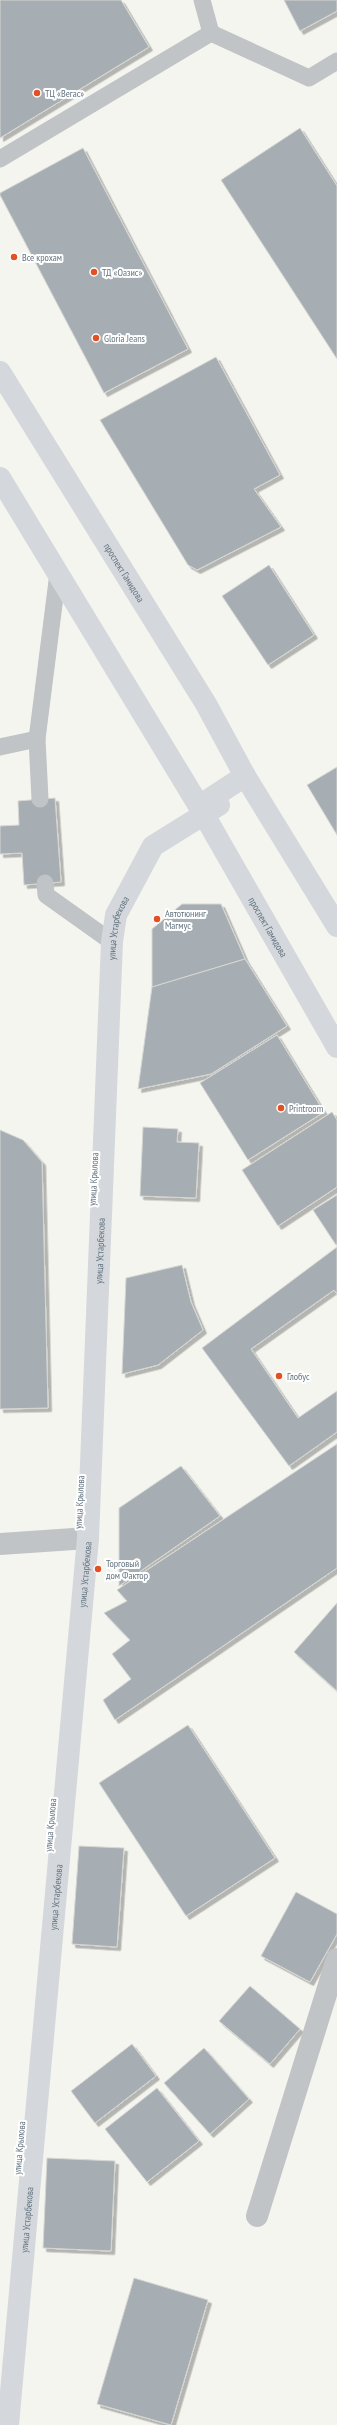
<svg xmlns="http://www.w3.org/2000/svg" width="337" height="2425" font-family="'PT Sans Narrow',sans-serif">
<defs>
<filter id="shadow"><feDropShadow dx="3.5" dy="3.5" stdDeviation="0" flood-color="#0004"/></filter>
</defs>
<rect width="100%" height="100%" fill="#f5f5f0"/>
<g fill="#a6aeb3" stroke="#d6d6d3" filter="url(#shadow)">
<polygon points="0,0 121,0 149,47 0,138"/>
<polygon points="284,0 337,0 337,11 300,31"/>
<polygon points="300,128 337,186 337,359 221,180"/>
<polygon points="83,148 188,349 104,393 0,195 0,193"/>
<polygon points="216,357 280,475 254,489 281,527 197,570 188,565 100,420"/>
<polygon points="269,565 314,635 268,665 222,596"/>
<polygon points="337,767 337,835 307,785"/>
<polygon points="55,798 61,882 24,885 22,853 0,854 0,826 19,825 18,801"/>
<polygon points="182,904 221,904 245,959 152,987 152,929"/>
<polygon points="245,959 287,1026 211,1074 138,1089 152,987"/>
<polygon points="277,1035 324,1112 248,1160 200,1083"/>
<polygon points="332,1112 337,1120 337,1187 278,1226 242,1170"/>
<polygon points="143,1127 178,1129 177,1142 199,1143 196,1198 140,1196"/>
<polygon points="0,1130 23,1140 42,1162 48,1408 0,1409"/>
<polygon points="337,1195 337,1244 336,1245 313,1210"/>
<polygon points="337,1247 337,1294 334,1290 251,1349 298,1418 337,1391 337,1432 289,1466 202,1348"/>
<polygon points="182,1265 191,1302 203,1330 158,1365 122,1374 126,1278"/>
<polygon points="337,1444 337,1568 115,1720 103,1700 131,1679 112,1654 130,1640 104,1613 127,1601 117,1590"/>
<polygon points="181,1466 220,1516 119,1586 119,1508"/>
<polygon points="337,1603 337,1691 294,1652"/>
<polygon points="188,1725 275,1858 186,1916 99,1783"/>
<polygon points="79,1846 124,1848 117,1947 72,1944"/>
<polygon points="296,1892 337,1914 337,1934 310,1982 261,1956"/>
<polygon points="250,1986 300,2029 270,2064 219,2021"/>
<polygon points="132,2044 156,2076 95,2123 71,2091"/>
<polygon points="204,2048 249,2099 210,2134 164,2083"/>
<polygon points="157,2088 199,2141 147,2182 105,2129"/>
<polygon points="47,2158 115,2161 111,2251 43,2248"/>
<polygon points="134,2278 208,2300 171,2425 97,2404"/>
</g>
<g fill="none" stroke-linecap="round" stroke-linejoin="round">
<g stroke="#c0c4c7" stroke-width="17">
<polyline points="211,33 309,78 337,61"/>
<polyline points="0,159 211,33 202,0"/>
<polyline points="0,747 37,739"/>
<polyline points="40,799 37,739 58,573"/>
<polyline points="45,883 46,895 112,942"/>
</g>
<g stroke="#c0c4c7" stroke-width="22">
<polyline points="0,1544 88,1538"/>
<polyline points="257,2216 337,1959"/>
</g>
<path stroke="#d4d8dc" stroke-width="22" id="s1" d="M8 2425 88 1538 112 942 116 915 153 846 219 805"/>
<g stroke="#d4d8dc" stroke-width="22">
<path id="s2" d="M0 372 206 704 245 776 337 926"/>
<path id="s3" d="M0 478 199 806 337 1047"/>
<polyline points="199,806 245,776"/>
</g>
</g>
<g fill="#e15124" stroke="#fff" stroke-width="1.5">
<circle cx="37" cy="93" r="4"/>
<circle cx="14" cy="257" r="4"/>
<circle cx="94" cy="272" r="4"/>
<circle cx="96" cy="338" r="4"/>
<circle cx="157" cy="919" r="4"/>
<circle cx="281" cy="1108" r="4"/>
<circle cx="279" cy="1376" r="4"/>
<circle cx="98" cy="1569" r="4"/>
</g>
<g text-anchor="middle" stroke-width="4" stroke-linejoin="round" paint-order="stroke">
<g font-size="10" fill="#647481" stroke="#fff" text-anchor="start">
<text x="45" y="97">ТЦ «Вегас»</text>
<text x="22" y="261">Все крохам</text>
<text x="102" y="276">ТД «Оазис»</text>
<text x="104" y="342">Gloria Jeans</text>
<text x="165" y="917">Автотюнинг<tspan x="165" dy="12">Магмус</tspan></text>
<text x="289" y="1112">Printroom</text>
<text x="287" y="1380">Глобус</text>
<text x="106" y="1567">Торговый<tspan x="106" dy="12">дом Фактор</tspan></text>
</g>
<g font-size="10" fill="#647481" stroke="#fff">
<text dy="4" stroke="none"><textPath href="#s2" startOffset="236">проспект Гамидова</textPath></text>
<text dy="4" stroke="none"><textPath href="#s3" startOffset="523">проспект Гамидова</textPath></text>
<text dy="4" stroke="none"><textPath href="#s1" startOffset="1502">улица Устарбекова</textPath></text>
<text transform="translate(93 1179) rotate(-87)" y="4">улица Крылова</text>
<text dy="4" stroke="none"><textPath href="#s1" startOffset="1178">улица Устарбекова</textPath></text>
<text transform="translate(79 1502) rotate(-87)" y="4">улица Крылова</text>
<text dy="4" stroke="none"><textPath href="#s1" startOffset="854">улица Устарбекова</textPath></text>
<text transform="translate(50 1825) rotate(-85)" y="4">улица Крылова</text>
<text dy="4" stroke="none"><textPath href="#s1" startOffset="530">улица Устарбекова</textPath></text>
<text transform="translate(19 2148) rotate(-85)" y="4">улица Крылова</text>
<text dy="4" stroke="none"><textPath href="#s1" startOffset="206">улица Устарбекова</textPath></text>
</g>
</g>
</svg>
